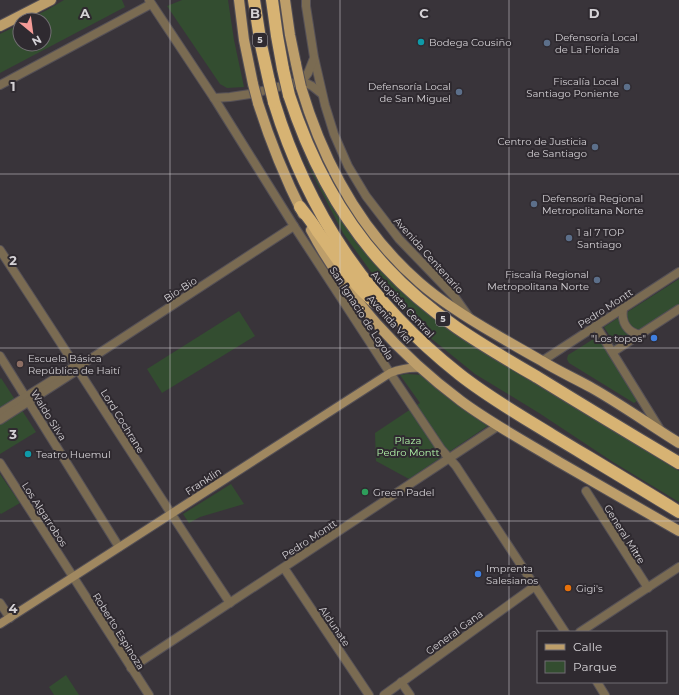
<svg xmlns="http://www.w3.org/2000/svg" width="679" height="695" font-family="Montserrat,sans-serif">
<rect width="100%" height="100%" fill="#39343a"/>
<g fill="#334d30">
<polygon points="64,0 122,0 125,7 0,73 0,34 20,24 20,44 44,44 44,20 27,20 47,10"/>
<polygon points="182,0 228,0 234,40 244,87 227,88 220,84 167,6"/>
<polygon points="302,154 335,212 357,244 409,298 457,336 679,471 679,502 613,462 539,413 475,374 422,331 374,276 343,233"/>
<polygon points="679,279 679,307 617,347 604,327"/>
<polygon points="239,311 255,336 162,393 147,369"/>
<polygon points="595,338 599,339 637,401 634,403 569,363 567,359 568,355"/>
<polygon points="407,374 422,375 445,392 489,425 409,479 376,461 375,433 420,403 400,375"/>
<polygon points="1,378 36,432 0,454 0,379"/>
<polygon points="0,474 20,503 1,514 0,513"/>
<polygon points="231,484 244,504 200,517 189,523 183,514"/>
<polygon points="66,675 79,695 54,695 49,687"/>
</g>
<g fill="none" stroke-linecap="round" stroke-linejoin="round">
<g stroke="#555056" stroke-width="10">
<g id="minor">
<polyline points="0,85 151,4"/>
<path d="M0 250C77 367 152 486 230 603"/>
<polyline points="0,356 119,547"/>
<polyline points="0,463 149,695"/>
<polyline points="586,491 648,588"/>
<polyline points="284,568 369,695"/>
<polyline points="0,603 10,618"/>
<polyline points="580,632 679,567"/>
<polyline points="131,668 498,426"/>
<polyline points="401,682 410,695"/>
<polyline points="384,695 535,586"/>
</g>
</g>
<g stroke="#555056" stroke-width="10">
<g id="tertiary">
<polyline points="149,0 214,98 294,226 390,373 441,449 456,466 565,632"/>
<polyline points="306,0 306,6 314,57 325,105 334,134 348,166 366,196 399,239 454,296 469,317"/>
<polyline points="302,81 312,86 322,94"/>
<polyline points="214,98 230,97 250,94 302,81 308,73 314,58"/>
<path d="M623 309C621 322 627 332 640 335"/>
<polyline points="596,326 661,431"/>
<polyline points="613,352 679,309"/>
<polyline points="542,361 679,272"/>
<polyline points="0,413 70,369 77,368"/>
<polyline points="0,420 73,373 77,368 84,363 294,226"/>
<polyline points="597,682 605,695"/>
</g>
</g>
<g stroke="#555056" stroke-width="10">
<path id="secondary" d="M0 624 390 373C400 369 410 367 421 368"/>
</g>
<g stroke="#555056" stroke-width="12">
<g id="primary">
<polyline points="239,0 244,40 253,84"/>
<polyline points="285,0 290,35 296,64"/>
<polyline points="0,26 51,0"/>
<path d="M301 87C323 161 361 232 420 283 443 303 469 319 495 334 510 343 526 352 542 361 558 371 576 379 592 388 622 405 650 425 679 443"/>
<path d="M258 103C270 141 285 178 303 214"/>
<path d="M311 230C346 297 401 356 461 401 492 424 526 442 559 462 599 485 639 508 679 531"/>
</g>
</g>
<g stroke="#555056" stroke-width="14">
<g id="motorway">
<polyline points="254,0 261,45 269,81"/>
<polyline points="272,0 277,36 283,69"/>
<path d="M289 95C310 159 340 218 386 267 430 315 482 345 537 377 584 406 632 435 679 463"/>
<path d="M274 102C308 213 368 302 459 374 488 397 521 416 552 435 595 461 637 486 679 512"/>
<path d="M300 207C306 215 313 223 318 232 336 256 351 282 374 302"/>
</g>
</g>
<use href="#minor" stroke="#7a6b52" stroke-width="8"/>
<use href="#tertiary" stroke="#7a6b52" stroke-width="8"/>
<use href="#secondary" stroke="#a08860" stroke-width="8"/>
<use href="#primary" stroke="#bd9e6a" stroke-width="10"/>
<use href="#motorway" stroke="#d7b373" stroke-width="12"/>
<g stroke="#555056" stroke-width="12" stroke-linecap="butt">
<g id="primary-bridge">
<polyline points="296,64 301,87"/>
<polyline points="253,84 258,103"/>
</g>
</g>
<g stroke="#555056" stroke-width="14" stroke-linecap="butt">
<g id="motorway-bridge">
<polyline points="283,69 289,95"/>
<polyline points="269,81 274,102"/>
</g>
</g>
<use href="#primary-bridge" stroke="#bd9e6a" stroke-width="10"/>
<use href="#motorway-bridge" stroke="#d7b373" stroke-width="12"/>
</g>
<path fill="none" stroke="#d4d1d5" stroke-width="1" stroke-opacity="0.55" d="M170 0V695M340 0V695M509 0V695M0 174H679M0 348H679M0 521H679"/>
<g fill="#0f9aa8" stroke="#2f2a30" stroke-width="1.5">
<circle cx="421" cy="42" r="4"/>
<circle cx="28" cy="454" r="4"/>
</g>
<g fill="#5c6f8a" stroke="#2f2a30" stroke-width="1.5">
<circle cx="547" cy="43" r="4"/>
<circle cx="627" cy="87" r="4"/>
<circle cx="459" cy="92" r="4"/>
<circle cx="595" cy="147" r="4"/>
<circle cx="534" cy="204" r="4"/>
<circle cx="569" cy="238" r="4"/>
<circle cx="597" cy="280" r="4"/>
</g>
<g fill="#3f7fe0" stroke="#2f2a30" stroke-width="1.5">
<circle cx="654" cy="338" r="4"/>
<circle cx="478" cy="574" r="4"/>
</g>
<circle fill="#8d6e63" stroke="#2f2a30" stroke-width="1.5" cx="20" cy="364" r="4"/>
<circle fill="#2e9e5b" stroke="#2f2a30" stroke-width="1.5" cx="365" cy="492" r="4"/>
<circle fill="#e8710a" stroke="#2f2a30" stroke-width="1.5" cx="568" cy="588" r="4"/>
<g text-anchor="middle" stroke-width="4" stroke-linejoin="round" paint-order="stroke">
<g fill="#2f2a30" stroke="#a29fa4" stroke-width="1">
<rect x="253" y="33" width="14" height="14" rx="3"/>
<rect x="436" y="312" width="14" height="14" rx="3"/>
</g>
<g font-size="9" font-weight="bold" fill="#d4d1d5">
<text x="260" y="43">5</text>
<text x="443" y="322">5</text>
</g>
<g font-size="10" fill="#d4d1d5" stroke="#2f2a30" text-anchor="start">
<text x="555" y="41">Defensoría Local<tspan x="555" dy="12">de La Florida</tspan></text>
<text x="429" y="46">Bodega Cousiño</text>
<text x="619" y="85" text-anchor="end">Fiscalía Local<tspan x="619" dy="12">Santiago Poniente</tspan></text>
<text x="451" y="90" text-anchor="end">Defensoría Local<tspan x="451" dy="12">de San Miguel</tspan></text>
<text x="587" y="145" text-anchor="end">Centro de Justicia<tspan x="587" dy="12">de Santiago</tspan></text>
<text x="542" y="202">Defensoría Regional<tspan x="542" dy="12">Metropolitana Norte</tspan></text>
<text x="577" y="236">1 al 7 TOP<tspan x="577" dy="12">Santiago</tspan></text>
<text x="589" y="278" text-anchor="end">Fiscalía Regional<tspan x="589" dy="12">Metropolitana Norte</tspan></text>
<text x="646" y="342" text-anchor="end">"Los topos"</text>
<text x="28" y="362">Escuela Básica<tspan x="28" dy="12">República de Haití</tspan></text>
<text x="36" y="458">Teatro Huemul</text>
<text x="373" y="496">Green Padel</text>
<text x="486" y="572">Imprenta<tspan x="486" dy="12">Salesianos</tspan></text>
<text x="576" y="592">Gigi's</text>
</g>
<g font-size="10" fill="#d4d1d5" stroke="#2f2a30">
<text transform="translate(429 255) rotate(48)" y="4">Avenida Centenario</text>
<text transform="translate(180 289) rotate(-33)" y="4">Bio-Bio</text>
<text transform="translate(403 304) rotate(47)" y="4">Autopista Central</text>
<text transform="translate(605 308) rotate(-33)" y="4">Pedro Montt</text>
<text transform="translate(362 313) rotate(57)" y="4">San Ignacio de Loyola</text>
<text transform="translate(390 319) rotate(48)" y="4">Avenida Viel</text>
<text transform="translate(49 415) rotate(58)" y="4">Waldo Silva</text>
<text transform="translate(123 421) rotate(58)" y="4">Lord Cochrane</text>
<text transform="translate(203 481) rotate(-33)" y="4">Franklin</text>
<text transform="translate(45 514) rotate(57)" y="4">Los Algarrobos</text>
<text transform="translate(625 534) rotate(58)" y="4">General Mitre</text>
<text transform="translate(309 539) rotate(-33)" y="4">Pedro Montt</text>
<text transform="translate(335 626) rotate(56)" y="4">Aldunate</text>
<text transform="translate(119 631) rotate(58)" y="4">Roberto Espinoza</text>
<text transform="translate(454 632) rotate(-36)" y="4">General Gana</text>
</g>
<g font-size="10" fill="#b0f3a7" stroke="#2f2a30">
<text x="408" y="444">Plaza<tspan x="408" dy="12">Pedro Montt</tspan></text>
</g>
</g>
<g font-size="13" text-anchor="middle" font-weight="bold" fill="#d4d1d5" stroke="#2f2a30" stroke-width="4" stroke-linejoin="round" paint-order="stroke">
<text x="85" y="18">A</text>
<text x="255" y="18">B</text>
<text x="424" y="18">C</text>
<text x="594" y="18">D</text>
<text x="13" y="91">1</text>
<text x="13" y="265">2</text>
<text x="13" y="439">3</text>
<text x="13" y="613">4</text>
</g>
<rect x="537" y="631" width="130" height="52" fill="#2f2a30" stroke="#716d72"/>
<rect x="545" y="644" width="20" height="6" fill="#bd9e6a" stroke="#716d72"/>
<text x="573" y="651" font-size="12" fill="#d4d1d5">Calle</text>
<rect x="545" y="661" width="20" height="12" fill="#334d30" stroke="#716d72"/>
<text x="573" y="671" font-size="12" fill="#d4d1d5">Parque</text>
<g transform="translate(32 32) rotate(151)"><circle r="19" fill="#2f2a30" stroke="#716d72"/>
<path d="M0-3L7 15L0 10L-7 15Z" fill="#f59b97"/>
<text y="-6" font-size="11" font-weight="bold" text-anchor="middle" fill="#d4d1d5">N</text>
</g>
</svg>
